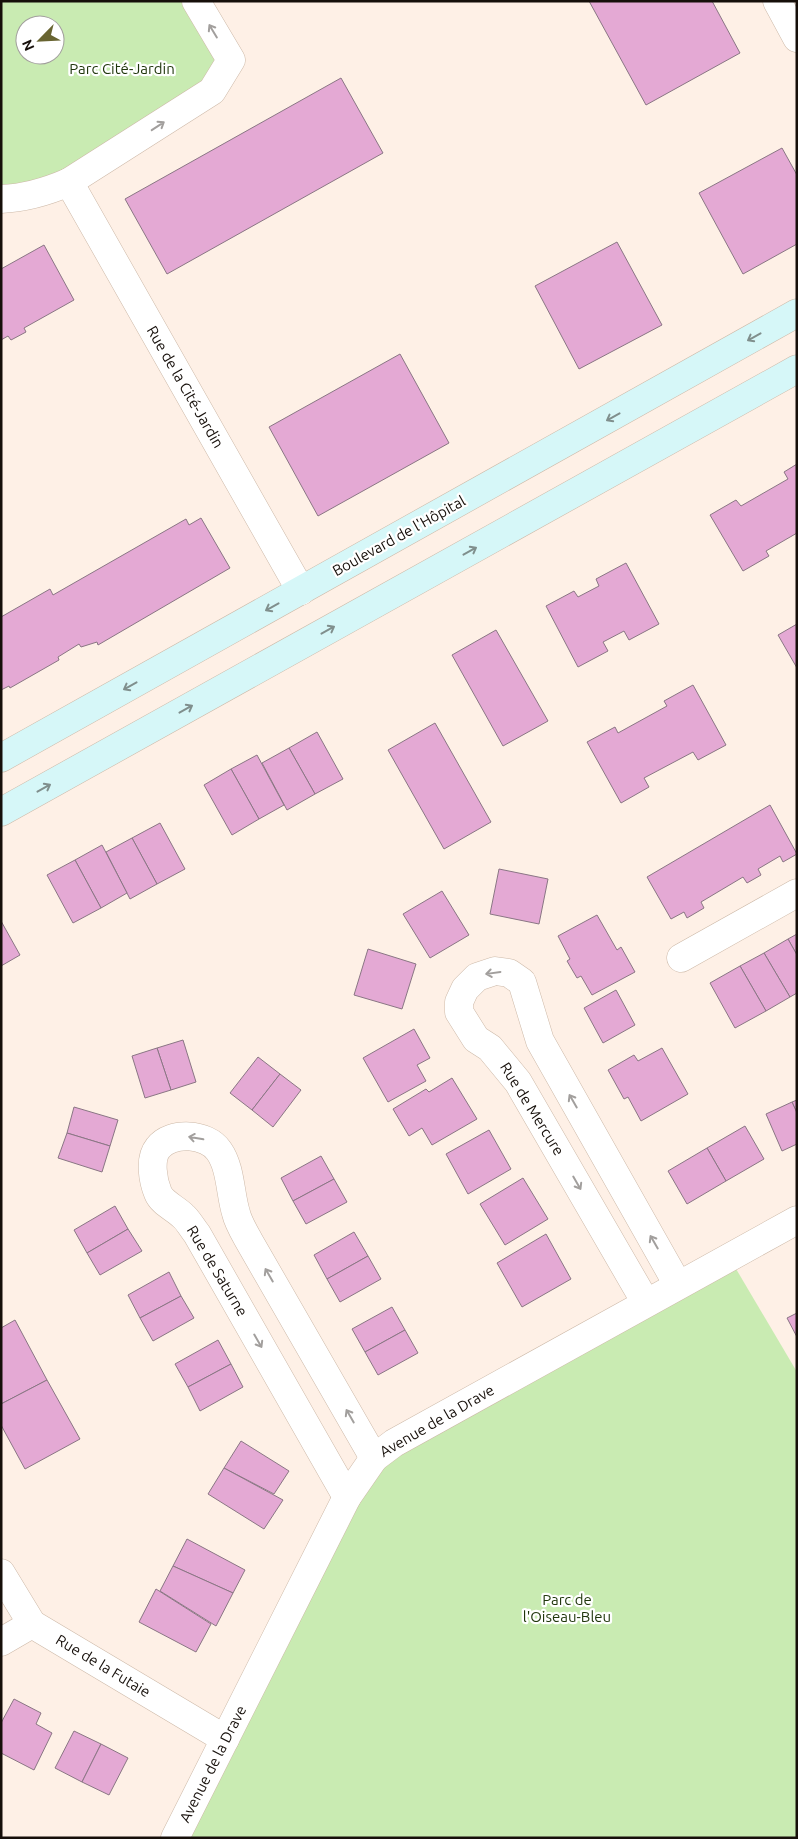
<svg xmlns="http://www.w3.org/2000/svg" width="798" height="1839" font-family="Ubuntu,sans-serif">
<rect width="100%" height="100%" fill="#fef0e6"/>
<g fill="#c9ebb2" fill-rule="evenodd">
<path d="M1 1H196L231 60 118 153 1 199ZM25 25H55V55H25Z"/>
<polygon points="729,1257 797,1372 797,1838 175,1838 359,1476"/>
</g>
<g fill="#e4a9d4" stroke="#8a7684">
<polygon points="589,1 712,1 740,53 646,105"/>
<polygon points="341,78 383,153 167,274 125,199"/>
<polygon points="782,148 797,175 797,244 743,274 699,193"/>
<polygon points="617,242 662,325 579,369 535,286"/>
<polygon points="44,245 74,300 24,328 26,332 11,340 8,336 1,340 1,269"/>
<polygon points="400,354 449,443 318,516 269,427"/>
<polygon points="797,464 797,533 766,551 769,556 743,571 710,515 736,500 741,506 788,479 784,472"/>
<polygon points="201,518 230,568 98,645 97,642 81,647 79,644 58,657 59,660 10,688 9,686 1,690 1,617 50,589 53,595 186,519 189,525"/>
<polygon points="626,563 659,624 629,640 624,631 603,642 608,651 578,667 546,606 574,591 578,597 599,586 596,579"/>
<polygon points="797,624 797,668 778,635"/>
<polygon points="496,630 548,721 503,746 452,655"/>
<polygon points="693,685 726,745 698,760 693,752 644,778 649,787 621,803 587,742 615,727 618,733 667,706 664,701"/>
<polygon points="435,723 491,822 444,849 388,750"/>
<polygon points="317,732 343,779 315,794 289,748"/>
<polygon points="289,748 315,794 287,810 262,763"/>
<polygon points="257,755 284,805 259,819 231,769"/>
<polygon points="231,769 259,819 232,835 204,785"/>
<polygon points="770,805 797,854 783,862 780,856 758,869 761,875 747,883 743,877 701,902 704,908 687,918 684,912 671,919 647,877"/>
<polygon points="160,823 185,869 157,884 132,838"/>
<polygon points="132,838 157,884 130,899 106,852"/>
<polygon points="102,845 127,893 101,908 75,860"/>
<polygon points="75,860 101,908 73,923 47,875"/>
<polygon points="499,869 548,879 539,924 490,914"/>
<polygon points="442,891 469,935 430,958 403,914"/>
<polygon points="597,915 617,950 621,947 635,972 592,995 581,976 577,978 567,961 570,959 558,936"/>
<polygon points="1,921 20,955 1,966"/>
<polygon points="797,934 797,955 788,939"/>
<polygon points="788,939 797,955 797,993 790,997 764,953"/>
<polygon points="368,949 416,964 402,1009 354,995"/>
<polygon points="764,953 790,997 766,1011 740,966"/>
<polygon points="740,966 766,1011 735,1028 710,983"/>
<polygon points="616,990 635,1025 603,1043 584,1008"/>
<polygon points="414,1029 430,1058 417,1065 426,1081 388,1102 363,1058"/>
<polygon points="183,1040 196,1082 171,1090 157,1048"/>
<polygon points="157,1048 171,1090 145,1098 132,1056"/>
<polygon points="662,1048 688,1094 641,1121 628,1097 624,1099 608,1070 634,1055 638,1061"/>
<polygon points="258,1057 280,1074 252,1110 230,1093"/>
<polygon points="280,1074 301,1090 273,1127 252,1110"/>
<polygon points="452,1078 477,1119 432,1145 422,1128 409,1136 393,1109 426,1089 429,1092"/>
<polygon points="797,1100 797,1113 792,1102"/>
<polygon points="792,1102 797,1113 797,1144 782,1151 766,1114"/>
<polygon points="74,1107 118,1120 110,1146 67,1133"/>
<polygon points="745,1126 764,1159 726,1181 707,1148"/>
<polygon points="489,1130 511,1169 468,1194 446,1154"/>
<polygon points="67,1133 110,1146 102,1172 58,1158"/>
<polygon points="707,1148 726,1181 687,1204 668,1171"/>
<polygon points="321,1156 334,1179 293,1201 281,1178"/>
<polygon points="523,1178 548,1219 505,1245 480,1204"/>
<polygon points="334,1179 347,1202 306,1224 293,1201"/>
<polygon points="115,1206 128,1229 87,1253 74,1230"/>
<polygon points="128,1229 142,1251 100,1275 87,1253"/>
<polygon points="354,1232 368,1256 327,1279 314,1255"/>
<polygon points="546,1234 571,1279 522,1307 497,1263"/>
<polygon points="368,1256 381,1279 340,1302 327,1279"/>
<polygon points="169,1272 181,1296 140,1318 128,1295"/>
<polygon points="181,1296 194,1318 153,1341 140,1318"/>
<polygon points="392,1307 405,1330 365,1352 352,1329"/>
<polygon points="797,1313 797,1337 787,1318"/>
<polygon points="15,1320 47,1380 1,1404 1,1328"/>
<polygon points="405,1330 418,1353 378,1375 365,1352"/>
<polygon points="218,1340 231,1364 188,1387 175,1364"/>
<polygon points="231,1364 243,1387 200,1411 188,1387"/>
<polygon points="47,1380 80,1439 25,1469 1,1425 1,1404"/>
<polygon points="241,1441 289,1471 274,1494 224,1468"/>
<polygon points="224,1468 283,1500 264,1529 208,1494"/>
<polygon points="187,1539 245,1570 233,1593 173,1566"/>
<polygon points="173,1566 233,1593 216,1626 160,1591"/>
<polygon points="156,1589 211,1624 196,1652 139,1622"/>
<polygon points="14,1699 41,1713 36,1724 52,1733 34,1770 1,1753 1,1723"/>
<polygon points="74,1731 101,1744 82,1782 55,1768"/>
<polygon points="101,1744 128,1758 109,1795 82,1782"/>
</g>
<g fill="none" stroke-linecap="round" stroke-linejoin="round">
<g stroke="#cdb9a8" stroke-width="29">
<g id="street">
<polyline points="777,1 797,38"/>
<polyline points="69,182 301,591"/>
<path d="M1 199C26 198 46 192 69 182L212 91 231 60 196 1"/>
<polyline points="681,958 797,893"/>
<polyline points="646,1303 518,1082 490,1048 476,1039 459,1012 459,1002 465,989 477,977 495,971 509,973 522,982 540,1041 678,1285"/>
<path d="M347 1497 197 1234C192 1228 188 1220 183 1216 175 1208 162 1203 158 1193 153 1181 149 1159 158 1148 171 1131 207 1133 219 1151 231 1168 230 1194 236 1213 238 1222 244 1232 249 1241L374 1458"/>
<polyline points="1,1573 32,1624 225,1739"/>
<polyline points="1,1642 32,1624"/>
<polyline points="175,1838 347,1497 374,1458 394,1443 797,1220"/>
</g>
</g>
<g stroke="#cdb9a8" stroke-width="29">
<g id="secondary">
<polyline points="1,758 797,313"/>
<polyline points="1,812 797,369"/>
</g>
</g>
<use href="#street" stroke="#fff" stroke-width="28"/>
<use href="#secondary" stroke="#d6f7f8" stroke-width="28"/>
</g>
<defs><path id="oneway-shaft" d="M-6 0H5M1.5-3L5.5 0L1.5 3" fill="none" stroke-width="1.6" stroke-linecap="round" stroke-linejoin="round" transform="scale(1.25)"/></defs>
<g stroke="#a29f9d">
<use href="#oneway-shaft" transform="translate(213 31) rotate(-121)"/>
<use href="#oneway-shaft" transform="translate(158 126) rotate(-33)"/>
<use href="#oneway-shaft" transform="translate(493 973) rotate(172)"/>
<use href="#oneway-shaft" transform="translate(573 1101) rotate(-120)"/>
<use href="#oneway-shaft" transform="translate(196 1138) rotate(-170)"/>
<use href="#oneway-shaft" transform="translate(577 1183) rotate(60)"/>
<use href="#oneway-shaft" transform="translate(654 1242) rotate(-120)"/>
<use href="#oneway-shaft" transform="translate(269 1275) rotate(-120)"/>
<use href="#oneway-shaft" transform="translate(258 1341) rotate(60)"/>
<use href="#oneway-shaft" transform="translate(350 1416) rotate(-120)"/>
</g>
<g stroke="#808f8d">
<use href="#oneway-shaft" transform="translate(754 337) rotate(151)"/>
<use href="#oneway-shaft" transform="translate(613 417) rotate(151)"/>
<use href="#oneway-shaft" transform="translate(470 551) rotate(-29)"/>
<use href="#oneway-shaft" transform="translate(272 607) rotate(151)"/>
<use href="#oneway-shaft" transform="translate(328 630) rotate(-29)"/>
<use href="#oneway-shaft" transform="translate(130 686) rotate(151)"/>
<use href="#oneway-shaft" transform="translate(186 709) rotate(-29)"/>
<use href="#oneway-shaft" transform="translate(44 788) rotate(-29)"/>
</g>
<g text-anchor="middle" stroke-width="4.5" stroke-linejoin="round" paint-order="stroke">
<g font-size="15" fill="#1f350b" stroke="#fff">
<text x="122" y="74">Parc Cité-Jardin</text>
<text x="567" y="1605">Parc de<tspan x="567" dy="17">l'Oiseau-Bleu</tspan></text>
</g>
<g font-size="15" fill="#160f0a" stroke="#fff">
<text transform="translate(185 387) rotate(60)" y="5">Rue de la Cité-Jardin</text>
<text transform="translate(399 536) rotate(-29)" y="5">Boulevard de l'Hôpital</text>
<text transform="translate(532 1109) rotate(58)" y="5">Rue de Mercure</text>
<text transform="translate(217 1271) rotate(59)" y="5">Rue de Saturne</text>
<text transform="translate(437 1421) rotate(-30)" y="5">Avenue de la Drave</text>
<text transform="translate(103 1666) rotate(31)" y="5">Rue de la Futaie</text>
<text transform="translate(213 1764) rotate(-63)" y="5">Avenue de la Drave</text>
</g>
</g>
<rect width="798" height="1839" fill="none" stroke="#160f0a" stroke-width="5"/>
<g transform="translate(40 40) rotate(246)"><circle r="24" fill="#ffffff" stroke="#a29f9d"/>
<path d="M0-4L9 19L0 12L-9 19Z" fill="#686431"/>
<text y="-8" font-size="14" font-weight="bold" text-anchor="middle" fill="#160f0a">N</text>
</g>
</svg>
